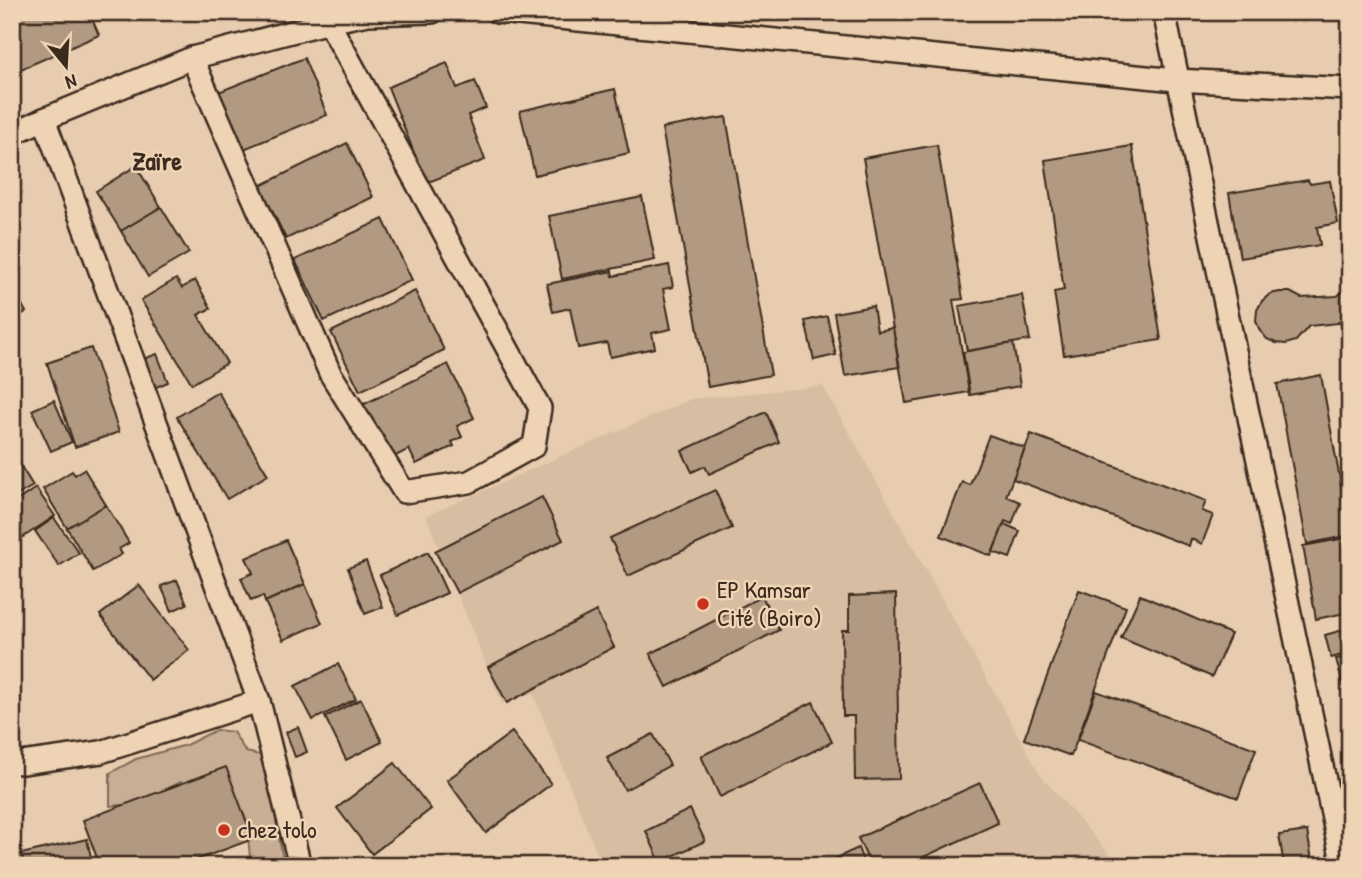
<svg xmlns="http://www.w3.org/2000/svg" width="1362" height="878" font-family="'Patrick Hand',sans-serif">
<rect width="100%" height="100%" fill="#e7ccaf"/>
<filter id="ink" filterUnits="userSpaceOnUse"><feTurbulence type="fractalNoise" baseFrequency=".0143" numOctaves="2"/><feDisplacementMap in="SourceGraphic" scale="14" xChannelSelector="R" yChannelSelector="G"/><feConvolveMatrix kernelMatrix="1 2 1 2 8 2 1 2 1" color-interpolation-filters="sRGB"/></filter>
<g filter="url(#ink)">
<polygon fill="#d7bda2" points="823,386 1041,776 1120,866 602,866 533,693 502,704 426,516 691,399"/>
<polygon fill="#c7ae94" stroke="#816c59" stroke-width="2" points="216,730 233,732 246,752 260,755 275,814 284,866 230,866 250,857 248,837 211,788 181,782 135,804 110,806 110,773 136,759 186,745"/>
<g fill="#b29a82" stroke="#3b2a1e" stroke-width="2">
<polygon points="31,12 89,12 99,35 19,70 12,56 12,20"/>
<polygon points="127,12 150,12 130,21"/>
<polygon points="304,58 327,115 239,151 216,93"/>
<polygon points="447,63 457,88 475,81 486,108 468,115 485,160 426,183 388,87"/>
<polygon points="615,89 629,153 535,175 520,111"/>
<polygon points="726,117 771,375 708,387 662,128"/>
<polygon points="347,143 373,197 286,239 260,186"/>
<polygon points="937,145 963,299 953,300 969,392 906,403 863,158"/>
<polygon points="1132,146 1161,340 1064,355 1054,292 1064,290 1045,160"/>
<polygon points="136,166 161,207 121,231 96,191"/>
<polygon points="1308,180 1310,184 1330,181 1338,223 1317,227 1320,245 1240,258 1229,193"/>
<polygon points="642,197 655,260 562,279 549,216"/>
<polygon points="161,207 189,253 148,277 121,231"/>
<polygon points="383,219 412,280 324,321 295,260"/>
<polygon points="669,265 673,287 663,289 671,329 652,333 655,348 610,357 607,343 578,348 570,308 553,312 547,284 612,271 613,276"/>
<polygon points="176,279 182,288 195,280 211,308 198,315 227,363 192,384 141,300"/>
<polygon points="1350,287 1350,334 1338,321 1339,323 1309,326 1296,341 1286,344 1276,343 1267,339 1260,331 1256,321 1257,310 1262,301 1270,294 1280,292 1290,292 1301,298 1337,296"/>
<polygon points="12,288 26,312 12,320"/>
<polygon points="415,291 444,350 360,391 331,332"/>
<polygon points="1022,295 1030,340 967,351 959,306"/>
<polygon points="873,306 877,331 893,328 899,367 845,376 834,313"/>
<polygon points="827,316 836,355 814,360 805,321"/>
<polygon points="1013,343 1020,386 970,395 963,352"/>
<polygon points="91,348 119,432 75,447 47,363"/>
<polygon points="157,354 168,382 154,388 143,359"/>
<polygon points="448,364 474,418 457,426 462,437 452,442 454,446 416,464 409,449 388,460 362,405"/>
<polygon points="1321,375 1350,535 1307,544 1277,384"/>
<polygon points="218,392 268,475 227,499 177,417"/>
<polygon points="54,400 72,442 51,451 32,410"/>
<polygon points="766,412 779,442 709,474 705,466 692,472 682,451"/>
<polygon points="1031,434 1206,501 1202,511 1213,515 1202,544 1191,539 1189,546 1013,479"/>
<polygon points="989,435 1025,448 1006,496 1020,502 1012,524 1005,521 991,556 941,536 962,482 970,485"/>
<polygon points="17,460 33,486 12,498 12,463"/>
<polygon points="84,469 106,505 67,528 43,489 72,471 75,475"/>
<polygon points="36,488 55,516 19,540 12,530 12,504"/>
<polygon points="715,490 732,528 628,576 610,538"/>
<polygon points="542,497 563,540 457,593 435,551"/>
<polygon points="106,505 129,543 119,549 122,554 93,571 67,528"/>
<polygon points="54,518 79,553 59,566 35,531"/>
<polygon points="1004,524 1020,531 1010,558 993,552"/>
<polygon points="1346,538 1350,557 1350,612 1316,619 1303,546"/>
<polygon points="286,540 305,584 265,602 263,596 251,601 241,578 253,573 246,558"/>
<polygon points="428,552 447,593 398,615 380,575"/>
<polygon points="366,561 383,607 365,614 348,568"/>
<polygon points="177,580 187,604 172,611 161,586"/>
<polygon points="305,584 322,623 283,640 265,602"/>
<polygon points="139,585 189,650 150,680 100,615"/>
<polygon points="1079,590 1126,607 1071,756 1024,739"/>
<polygon points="896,594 899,779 855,780 854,716 843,716 842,630 849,630 849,596"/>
<polygon points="1140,595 1231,634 1212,677 1121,638"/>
<polygon points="762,596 779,630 667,687 650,654"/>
<polygon points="596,611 614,647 507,703 488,667"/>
<polygon points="1350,628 1350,653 1331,658 1325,635"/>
<polygon points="1350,656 1350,691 1345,693 1336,659"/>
<polygon points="338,664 356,699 313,720 295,686"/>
<polygon points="1096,691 1256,749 1238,798 1078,740"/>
<polygon points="361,699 382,742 346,760 325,717"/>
<polygon points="813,702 832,742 720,797 701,756"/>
<polygon points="298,727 307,752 295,757 286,732"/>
<polygon points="512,732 551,784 486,833 447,780"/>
<polygon points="653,734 670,765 625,790 607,758"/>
<polygon points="395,763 431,809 372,854 337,808"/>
<polygon points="226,767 253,839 180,866 100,866 83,820"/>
<polygon points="980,783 998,823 904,866 871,866 858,838"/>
<polygon points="690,809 705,841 660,862 646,831"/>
<polygon points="1307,831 1312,860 1284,865 1279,835"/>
<polygon points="87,839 93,866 12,866 12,856"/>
<polygon points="858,848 865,866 819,866"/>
</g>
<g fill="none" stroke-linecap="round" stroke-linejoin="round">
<g stroke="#3b2a1e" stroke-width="26">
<g id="minor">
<polyline points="497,12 1176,80 1350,89"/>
<polyline points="1164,12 1343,866"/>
<polyline points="192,58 330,373 404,492 469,482 534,446 540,408 323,12"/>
<polyline points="44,119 259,701 300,866"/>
<polyline points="12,134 44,119 192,58 329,22 368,14 432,12"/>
<polyline points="12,762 22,763 101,752 259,701"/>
</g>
</g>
<use href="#minor" stroke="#eed3b5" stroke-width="21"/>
</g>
</g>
<g fill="#c8321e" stroke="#eed3b5" stroke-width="2.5">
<circle cx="703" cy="604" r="7"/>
<circle cx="224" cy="830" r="7"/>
</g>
<g text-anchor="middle" stroke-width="5" stroke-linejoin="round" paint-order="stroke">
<g font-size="24" fill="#3b2a1e" stroke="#eed3b5" text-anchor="start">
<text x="717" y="598">EP Kamsar<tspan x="717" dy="28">Cité (Boiro)</tspan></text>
<text x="238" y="838">chez tolo</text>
</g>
<g font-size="26" font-weight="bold" fill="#3b2a1e" stroke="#eed3b5">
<text x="157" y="170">Zaïre</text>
</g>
</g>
<rect width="1362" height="878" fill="none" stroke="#eed3b5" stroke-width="42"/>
<rect x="21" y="21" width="1320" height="836" fill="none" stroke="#3b2a1e" stroke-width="2.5" filter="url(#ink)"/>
<g transform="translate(66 66) rotate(162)" stroke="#eed3b5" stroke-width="5" paint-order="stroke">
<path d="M0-5L12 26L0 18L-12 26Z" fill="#3b2a1e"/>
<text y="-10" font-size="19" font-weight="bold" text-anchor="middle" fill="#3b2a1e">N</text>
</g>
</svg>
